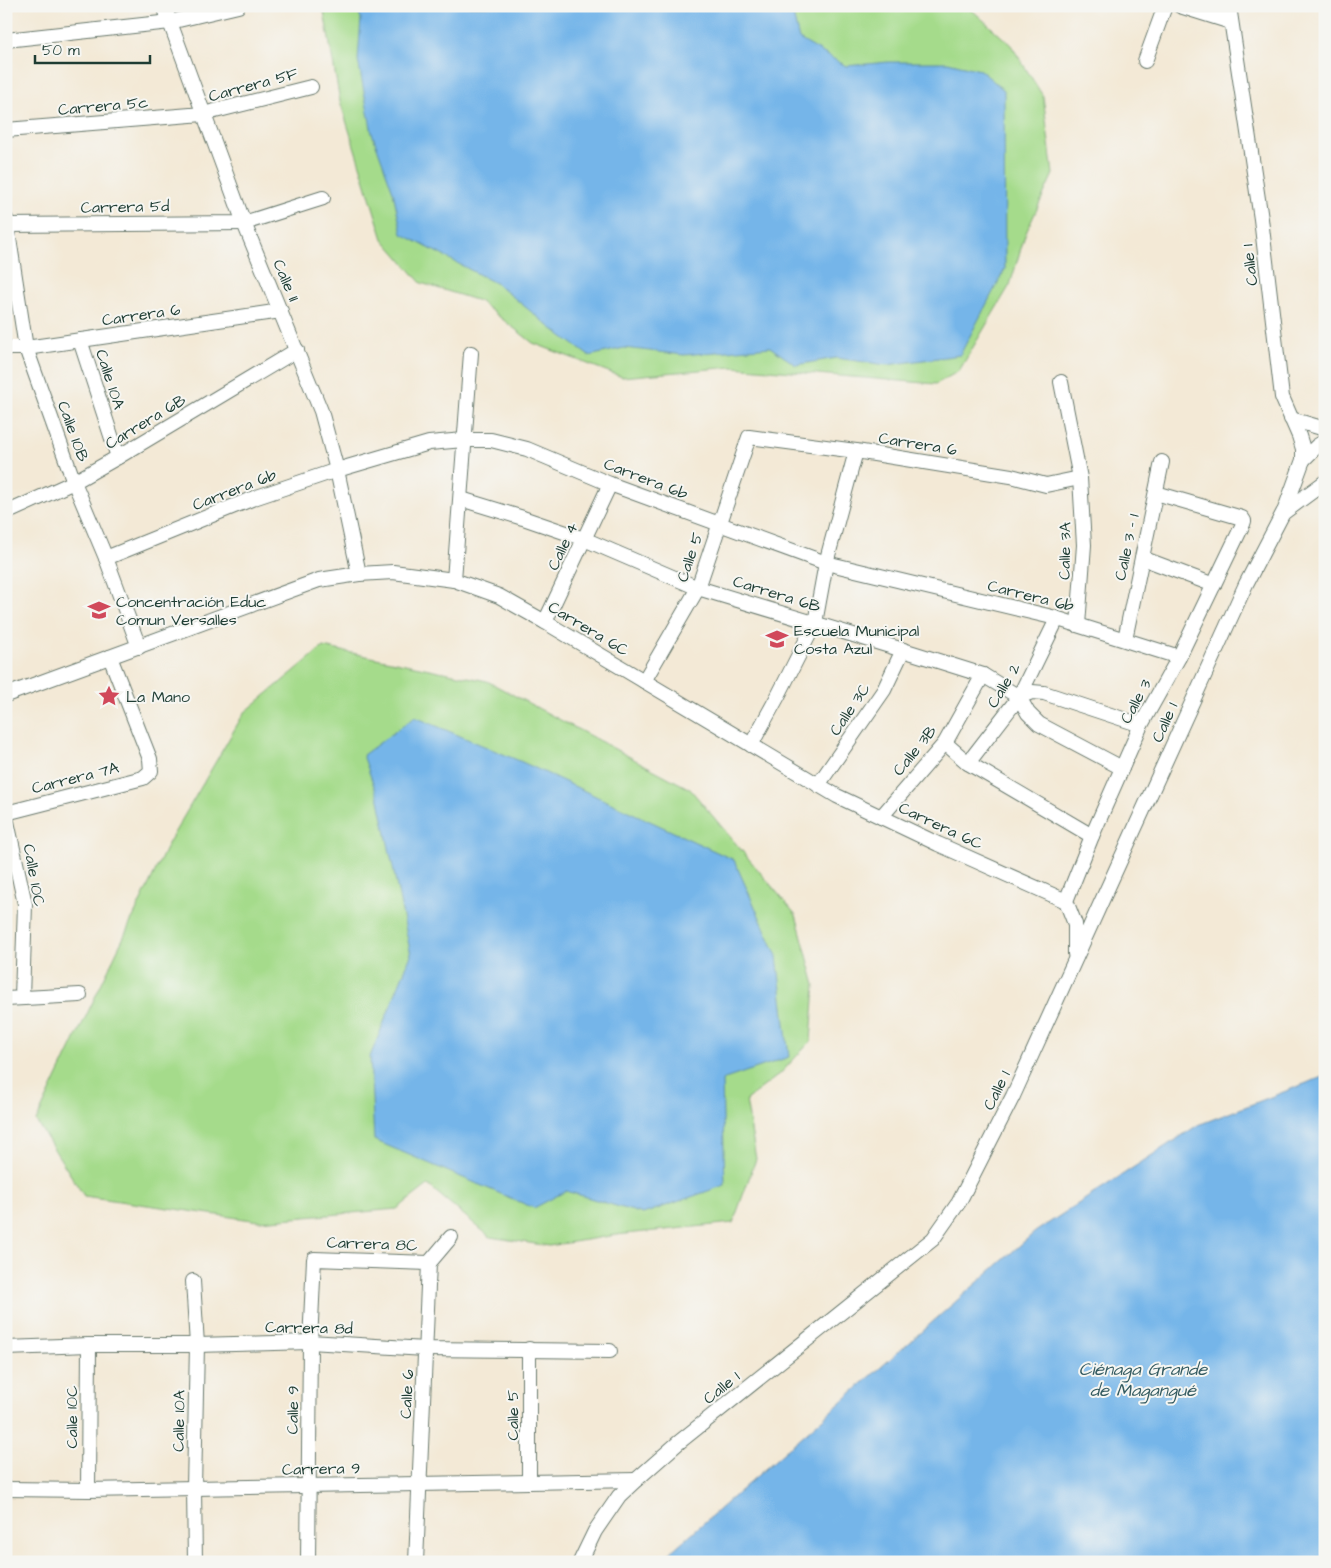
<svg xmlns="http://www.w3.org/2000/svg" width="1331" height="1568" font-family="'Architects Daughter',sans-serif">
<rect width="100%" height="100%" fill="#f6f6f2"/>
<filter id="ink" filterUnits="userSpaceOnUse"><feTurbulence type="fractalNoise" baseFrequency=".02" numOctaves="2"/><feDisplacementMap in="SourceGraphic" scale="10" xChannelSelector="R" yChannelSelector="G"/><feConvolveMatrix kernelMatrix="1 2 1 2 8 2 1 2 1" color-interpolation-filters="sRGB"/></filter>
<filter id="wash" filterUnits="userSpaceOnUse"><feTurbulence type="fractalNoise" baseFrequency=".0096" numOctaves="4" result="noise"/><feDisplacementMap in="SourceGraphic" scale="20" xChannelSelector="R" yChannelSelector="G"/><feGaussianBlur stdDeviation="1.12" result="paint"/><feColorMatrix in="noise" values="0 0 0 0 0 0 0 0 0 0 0 0 0 0 0 0 0 1.4 0 .05"/><feComposite in="paint" operator="in"/></filter>
<g filter="url(#wash)">
<rect width="100%" height="100%" fill="#f3e9d6"/>
<g fill="#a5db8b" stroke="#628c60">
<polygon points="323,6 954,6 972,10 1011,45 1043,96 1053,174 1025,235 1010,285 959,371 936,384 733,367 622,377 533,343 479,301 421,283 383,239 340,101"/>
<polygon points="323,647 487,681 690,789 796,915 815,985 811,1041 780,1074 746,1100 756,1159 733,1223 616,1235 549,1246 490,1237 428,1185 397,1209 259,1221 84,1196 36,1121 169,842 244,713"/>
</g>
<g fill="#75b5e9" stroke="#4a798e">
<polygon points="356,6 791,6 799,39 846,66 888,62 948,62 980,70 1004,90 1005,269 960,355 887,365 836,358 796,365 770,347 684,355 624,348 589,356 550,327 497,284 402,234 393,192 372,133 358,60 361,18"/>
<polygon points="415,717 522,762 734,860 777,956 789,1057 722,1080 725,1185 643,1214 566,1191 534,1208 374,1140 370,1057 411,955 379,800 363,755"/>
<polygon points="1325,1076 1325,1562 659,1562 1035,1232 1198,1125"/>
</g>
</g>
<g filter="url(#ink)">
<g fill="none" stroke-linecap="round" stroke-linejoin="round">
<g stroke="#69796d" stroke-width="16">
<g id="minor">
<polyline points="164,6 244,223 321,411 337,470 359,574"/>
<polyline points="1180,6 1231,22"/>
<polyline points="1229,6 1261,219 1282,397 1299,436 1303,449 1303,460 1284,512"/>
<polyline points="6,40 170,22 238,6"/>
<polyline points="1145,61 1165,6"/>
<polyline points="6,130 203,114 311,87"/>
<polyline points="6,219 26,348 74,482 106,558 139,647"/>
<polyline points="6,225 244,223 323,198"/>
<polyline points="80,340 118,457"/>
<polyline points="6,348 26,348 281,311"/>
<polyline points="1061,382 1080,478 1084,545 1078,625"/>
<polyline points="1291,419 1325,429"/>
<polyline points="1303,460 1317,446 1325,441"/>
<polyline points="461,499 523,518 584,539 698,588 903,650 983,675 1019,697 1028,713 1039,724 1122,768"/>
<polyline points="6,513 74,482 118,457 297,350"/>
<polyline points="106,558 254,498 337,470 429,443 464,440 491,440 527,449 610,484 826,563 1052,617 1179,657"/>
<polyline points="1142,558 1214,585"/>
<polyline points="454,580 471,353"/>
<polyline points="545,622 610,484"/>
<polyline points="1125,639 1162,462"/>
<polyline points="644,681 698,588 749,437 856,451 1011,476 1046,485 1080,478"/>
<polyline points="6,695 319,580 359,574 393,572 454,580 499,596 545,622 837,796 938,844 1066,901 1075,924 1075,954"/>
<polyline points="1019,697 1032,692 1044,693 1141,725"/>
<polyline points="945,743 968,763 1092,836"/>
<polyline points="751,745 778,696 815,623 826,563 856,451"/>
<polyline points="968,763 1019,697 1057,619"/>
<polyline points="818,785 884,690 903,650"/>
<polyline points="6,813 143,778 151,771 150,759 110,657"/>
<polyline points="6,817 25,904 22,998"/>
<polyline points="881,817 945,743 983,675"/>
<polyline points="1066,901 1092,836 1141,725 1179,657 1243,524 1244,521 1242,518 1156,493"/>
<polyline points="6,999 80,995"/>
<polyline points="193,1281 197,1345 194,1488 195,1562"/>
<polyline points="6,1348 89,1345 197,1345 310,1342 425,1349 610,1351"/>
<polyline points="529,1482 529,1349"/>
<polyline points="6,1489 88,1490 636,1480"/>
<polyline points="88,1490 89,1345"/>
<polyline points="308,1562 310,1342 314,1259 429,1263"/>
<polyline points="416,1562 429,1263 451,1237"/>
<polyline points="580,1562 595,1531 619,1496 636,1480 678,1443 933,1239 959,1202 1013,1096 1246,584 1283,513 1325,482"/>
</g>
</g>
<use href="#minor" stroke="#fff" stroke-width="14"/>
</g>
</g>
<defs>
<g id="school-bare" transform="scale(1.725)"><path d="M0-5L7-2L0 1L-7-2ZM-4 1L0 2.5L4 1V4Q0 6-4 4Z" fill="#d1495b" stroke="#f6f6f2" stroke-width="2.5" paint-order="stroke"/></g>
<g id="sight-bare" transform="scale(1.725)"><path d="M0-6L1.8-2.2L6-1.7L2.9 1.2L3.7 5.4L0 3.3L-3.7 5.4L-2.9 1.2L-6-1.7L-1.8-2.2Z" fill="#d1495b" stroke="#f6f6f2" stroke-width="2.5" paint-order="stroke"/></g>
</defs>
<g fill-rule="evenodd">
<use href="#school-bare" x="99" y="610"/>
<use href="#school-bare" x="777" y="639"/>
<use href="#sight-bare" x="109" y="696"/>
</g>
<g text-anchor="middle" stroke-width="4" stroke-linejoin="round" paint-order="stroke">
<g font-size="16" fill="#1f3d34" stroke="#f6f6f2">
<text transform="translate(253 84) rotate(-15)" y="6">Carrera 5F</text>
<text transform="translate(103 105) rotate(-5)" y="6">Carrera 5c</text>
<text transform="translate(125 206) rotate(-1)" y="6">Carrera 5d</text>
<text transform="translate(1249 265) rotate(-97)" y="6">Calle 1</text>
<text transform="translate(287 280) rotate(67)" y="6">Calle 11</text>
<text transform="translate(141 314) rotate(-8)" y="6">Carrera 6</text>
<text transform="translate(111 379) rotate(72)" y="6">Calle 10A</text>
<text transform="translate(145 421) rotate(-31)" y="6">Carrera 6B</text>
<text transform="translate(74 431) rotate(70)" y="6">Calle 10B</text>
<text transform="translate(918 443) rotate(9)" y="6">Carrera 6</text>
<text transform="translate(646 478) rotate(21)" y="6">Carrera 6b</text>
<text transform="translate(234 489) rotate(-21)" y="6">Carrera 6b</text>
<text transform="translate(562 546) rotate(-65)" y="6">Calle 4</text>
<text transform="translate(1126 547) rotate(-78)" y="6">Calle 3 - 1</text>
<text transform="translate(1064 551) rotate(-89)" y="6">Calle 3A</text>
<text transform="translate(689 557) rotate(-71)" y="6">Calle 5</text>
<text transform="translate(777 593) rotate(17)" y="6">Carrera 6B</text>
<text transform="translate(1031 595) rotate(14)" y="6">Carrera 6b</text>
<text transform="translate(589 628) rotate(31)" y="6">Carrera 6C</text>
<text transform="translate(1003 685) rotate(-59)" y="6">Calle 2</text>
<text transform="translate(1135 701) rotate(-62)" y="6">Calle 3</text>
<text transform="translate(849 709) rotate(-56)" y="6">Calle 3C</text>
<text transform="translate(1164 722) rotate(-66)" y="6">Calle 1</text>
<text transform="translate(914 750) rotate(-51)" y="6">Calle 3B</text>
<text transform="translate(75 777) rotate(-14)" y="6">Carrera 7A</text>
<text transform="translate(941 825) rotate(25)" y="6">Carrera 6C</text>
<text transform="translate(35 875) rotate(80)" y="6">Calle 10C</text>
<text transform="translate(996 1090) rotate(-64)" y="6">Calle 1</text>
<text transform="translate(372 1243) rotate(2)" y="6">Carrera 8C</text>
<text transform="translate(309 1327) rotate(1)" y="6">Carrera 8d</text>
<text transform="translate(721 1387) rotate(-39)" y="6">Calle 1</text>
<text transform="translate(406 1394) rotate(-87)" y="6">Calle 6</text>
<text transform="translate(292 1410) rotate(-89)" y="6">Calle 9</text>
<text transform="translate(512 1415) rotate(-90)" y="6">Calle 5</text>
<text transform="translate(71 1417) rotate(-90)" y="6">Calle 10C</text>
<text transform="translate(178 1421) rotate(-89)" y="6">Calle 10A</text>
<text transform="translate(321 1468) rotate(-1)" y="6">Carrera 9</text>
</g>
<g font-size="16" fill="#1f3d34" stroke="#f6f6f2" text-anchor="start">
<text x="116" y="607">Concentración Educ<tspan x="116" dy="18">Comun Versalles</tspan></text>
<text x="794" y="636">Escuela Municipal<tspan x="794" dy="18">Costa Azul</tspan></text>
<text x="126" y="702">La Mano</text>
</g>
<g font-size="18" font-style="italic" fill="#345b61" stroke="#f6f6f2">
<text x="1143" y="1375">Ciénaga Grande<tspan x="1143" dy="21">de Magangué</tspan></text>
</g>
</g>
<rect width="1331" height="1568" fill="none" stroke="#f6f6f2" stroke-width="25"/>
<path d="M35 55v8h115v-8" fill="none" stroke="#1f3d34" stroke-width="2.5"/>
<text x="42" y="55" font-size="15" fill="#1f3d34" stroke="#f6f6f2" stroke-width="4" paint-order="stroke">50 m</text>
</svg>
